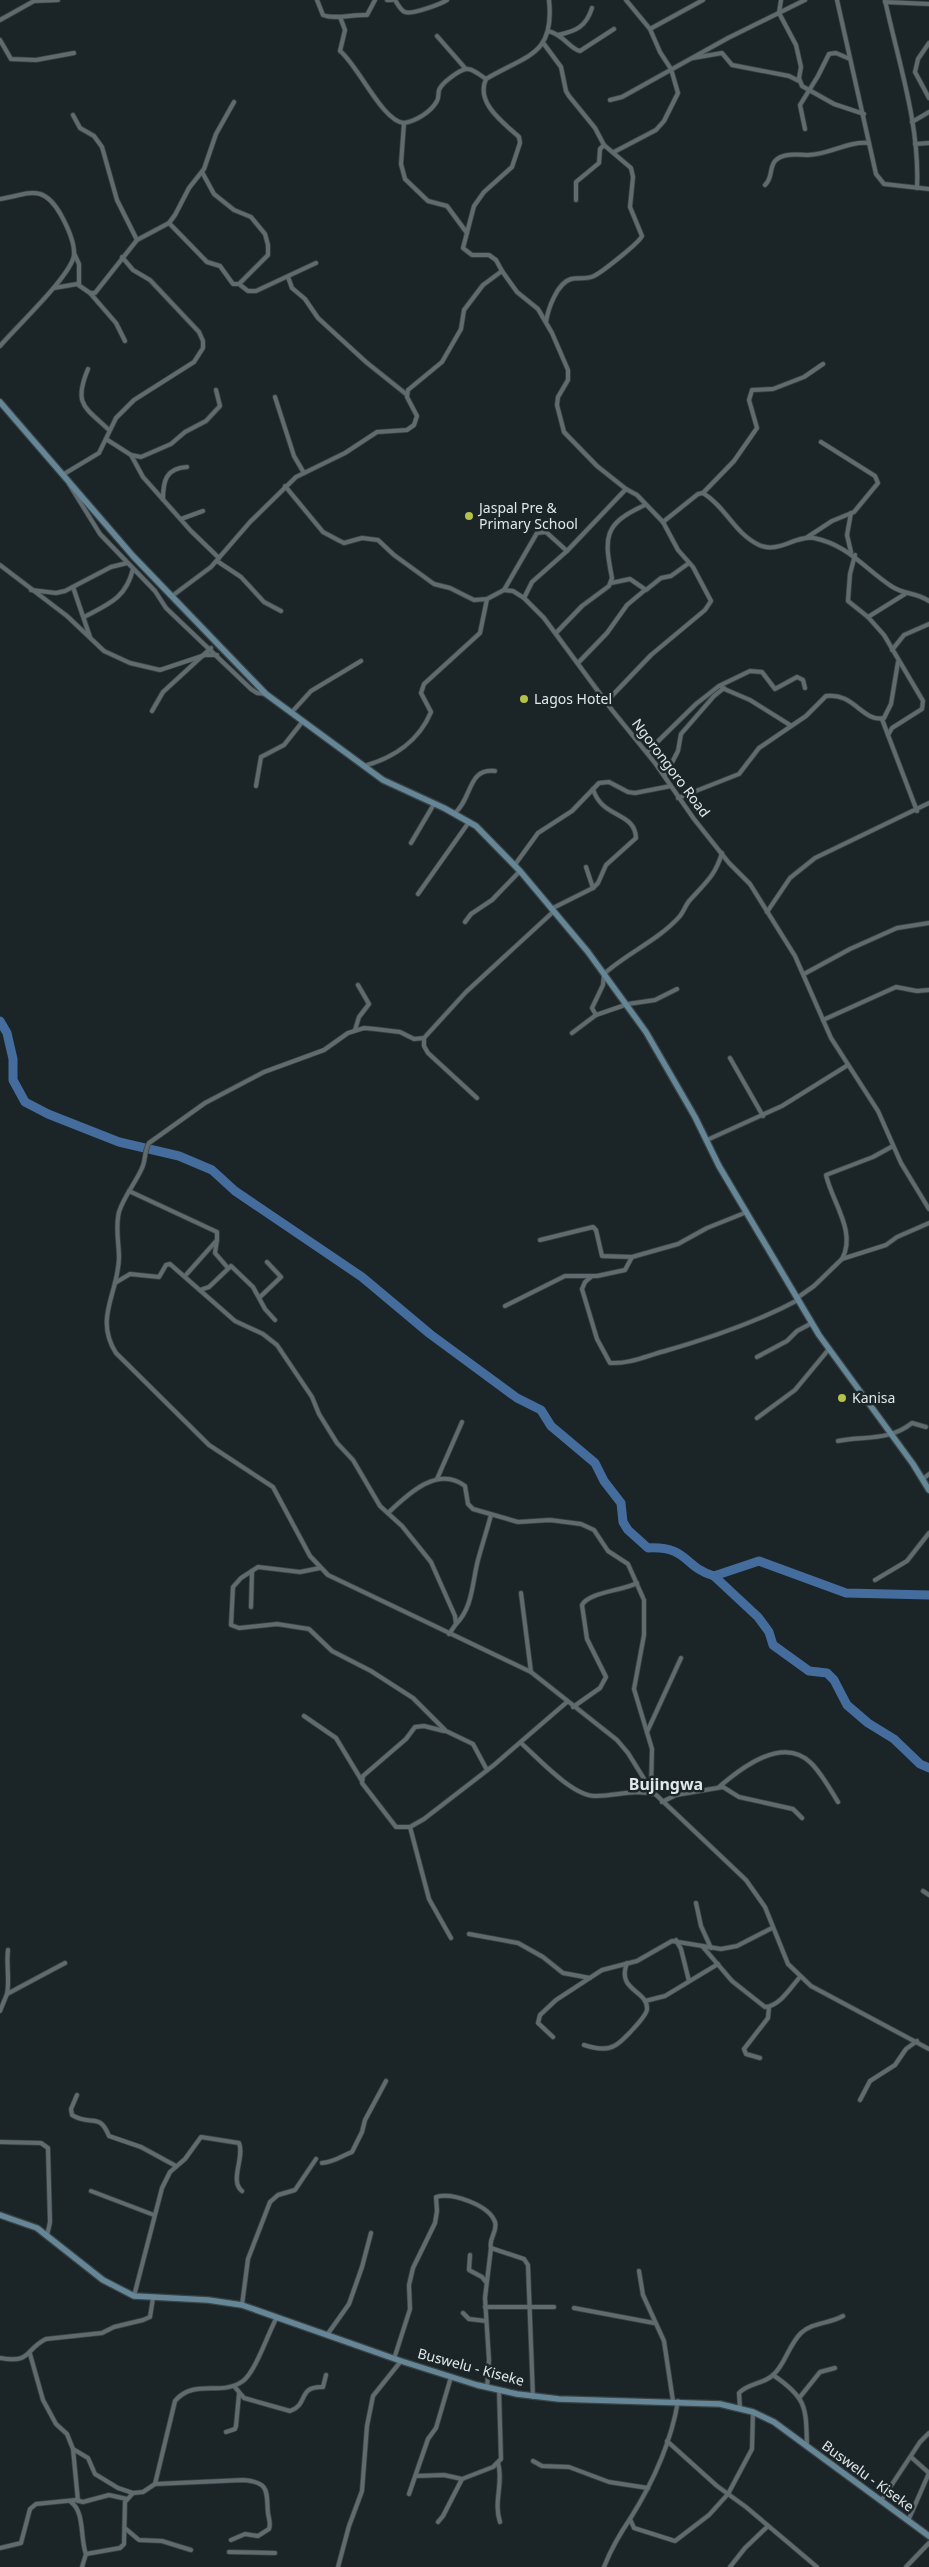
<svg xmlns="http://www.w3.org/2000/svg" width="929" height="2567" font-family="'Noto Sans',sans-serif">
<rect width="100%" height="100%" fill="#1b2528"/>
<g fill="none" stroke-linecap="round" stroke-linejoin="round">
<g stroke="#446d9e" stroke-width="9">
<path d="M0 1021 7 1033 13 1059V1080L25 1102 48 1114 119 1142 179 1156 212 1170 235 1191 362 1277 430 1334 517 1398 541 1410 551 1426 595 1463 604 1481 621 1503 623 1522 628 1530 648 1548C689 1546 683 1567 714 1576L759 1561 846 1593 929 1595"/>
<polyline points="714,1576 758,1617 769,1632 773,1645 809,1671 827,1673 834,1680 847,1705 868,1723 894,1739 920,1764 929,1768"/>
</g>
<g stroke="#3a4244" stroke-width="5.5">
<g id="street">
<path d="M317 0 323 15C335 20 353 14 367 15L375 0"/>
<polyline points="387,0 392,0"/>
<path d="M395 0C397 3 401 11 405 12 411 15 441 4 447 0"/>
<path d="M549 0C555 56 526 55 486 79 475 103 504 123 519 137L520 143 512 167 484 192 474 206 463 248 472 255H489L496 260 502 271 517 292 538 309 552 333 568 370V380L558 397 557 405 564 432 597 466 626 489 637 495 663 522 678 550 693 567 711 601 705 610 651 655 607 701"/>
<polyline points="781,0 779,13 796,45 801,67 799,78 802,86 834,104 864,114"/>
<polyline points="837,0 876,174 884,184 929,189"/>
<path d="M885 0C898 61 920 124 917 188"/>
<polyline points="885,2 929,4"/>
<path d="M340 17 345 30 340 51C358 65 382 121 404 123"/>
<polyline points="0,20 34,1 58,0"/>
<polyline points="650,29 703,0"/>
<path d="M548 31C563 34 570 49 580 51L614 29"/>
<path d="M558 35C576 31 586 27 592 8"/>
<polyline points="437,36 465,68"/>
<polyline points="0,40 11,59 36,60 74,53"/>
<polyline points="929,43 918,59 915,72 929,98"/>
<path d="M544 44 561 67 566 91 569 96 595 128 604 145 631 168 633 177 630 207 642 236C639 243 602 272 594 276 586 280 578 277 571 279 557 283 548 309 546 322"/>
<polyline points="693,58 722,53 732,65 789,76 799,81"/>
<polyline points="610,100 622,97 728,38 805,0"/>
<polyline points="73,115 80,128 94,136 102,147 117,200 137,240"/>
<polyline points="912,122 929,112"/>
<polyline points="805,129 800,105 818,76 829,54 836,53 850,59"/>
<polyline points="915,144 929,143"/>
<polyline points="614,152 656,130 664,121 678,93 671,69 660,52 650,29 626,0"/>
<path d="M765 185C773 178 769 168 775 161 783 152 799 155 808 155 829 155 847 141 869 143"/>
<path d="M0 199C30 194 43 183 61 215 67 226 75 242 74 255 72 275 15 328 0 346"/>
<polyline points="576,200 576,182 599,163 600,149 604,145"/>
<polyline points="169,223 207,262 220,266 233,284 239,284 268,255 268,245 265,234 251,217 234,210 214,194 202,172"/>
<path d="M467 233 447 206 428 201 405 179 401 164 404 123C416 121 431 112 437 101 439 98 438 94 439 90 441 85 446 81 450 78 467 65 469 67 486 79"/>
<polyline points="74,253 79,264 79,284"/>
<polyline points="288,277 292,288 305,299 318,318 366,362 406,394"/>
<polyline points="239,284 248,291 256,291 316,263"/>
<polyline points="54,288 77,284 90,293 95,293 137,240 169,223 175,215 189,188 204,169 216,134 234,102"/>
<polyline points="90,293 116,323 125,341"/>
<path d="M88 369C73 405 85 407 109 430"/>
<polyline points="275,397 294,456 304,473"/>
<polyline points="106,439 131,455 143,477 191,531 219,558"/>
<polyline points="131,455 141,457 171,444 185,432 206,421 220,406 216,390"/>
<polyline points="64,474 99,453 116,418 134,400 194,362 203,348 203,341 199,332 150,280 133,270 122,257"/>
<polyline points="69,484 100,534 155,591 166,608 251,689 257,693 266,694"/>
<polyline points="285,486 323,532 338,540 344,543 362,538 378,540 394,555 434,584 450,588 474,600 487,599 504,590 513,591 524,598 544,618 612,710 655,763 694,819 729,863 750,884 795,956 831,1038 878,1111 901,1163 929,1209"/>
<polyline points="703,493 734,461 757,428 749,400 752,390 773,389 804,377 823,364"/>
<path d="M163 499C163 481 166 468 187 467"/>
<polyline points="181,519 203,511"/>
<path d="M663 522 698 494 703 493C726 507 734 533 759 545 779 554 795 535 814 538 848 545 864 568 891 586 904 595 916 592 929 601"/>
<polyline points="806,538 832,521 854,512 878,483 875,476 821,442"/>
<polyline points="851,552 847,535 851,513"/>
<polyline points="855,555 850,574 848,601 868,617 884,635 923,701 922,709 892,728 888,735 917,811"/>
<polyline points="217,561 241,577 264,602 281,611"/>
<polyline points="0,565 67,616 104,651 130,663 160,670 205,655 217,655"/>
<polyline points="611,583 630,579 646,590 661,578 671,576 689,563"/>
<polyline points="73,587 90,637"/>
<polyline points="31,590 56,593 65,591 111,567 127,563"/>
<polyline points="504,590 537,533 546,532 567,551"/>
<polyline points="172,596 211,567 250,522 296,477 345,453 377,432 407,430 414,425 417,416 407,397 408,390 442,362 461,329 464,310 483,285 502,271"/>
<polyline points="524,598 532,582 567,551 626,489"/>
<path d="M84 617C109 604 126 598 133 569"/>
<polyline points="868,617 905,594"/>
<path d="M556 633 582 606 609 586 612 578C604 537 603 524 645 505"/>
<polyline points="892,650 904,635 929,624"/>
<polyline points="578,663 607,633 627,605 645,590"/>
<polyline points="722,688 750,700 790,725"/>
<polyline points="152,711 163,692 211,648"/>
<polyline points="291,713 311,691 361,661"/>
<polyline points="882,719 888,735"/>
<polyline points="647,752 696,704 719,686 750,671 762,672 775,689 797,677 803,680 805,688"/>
<path d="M364 766C393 758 419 741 431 712L421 693 424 684 480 633 487 599"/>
<polyline points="665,776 678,751 681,734 714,696 724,688"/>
<polyline points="256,786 261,757 284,745 303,721"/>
<path d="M678 798 739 774 759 748 806 716 826 696C854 692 863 723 884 718L891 704 898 662"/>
<path d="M454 814C473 798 467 768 495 771"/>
<polyline points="411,843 434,804"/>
<polyline points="514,866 538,833 572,811 599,783 609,782 628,792 635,793 671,786"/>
<polyline points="586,867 593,888"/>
<polyline points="418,894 469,822"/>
<path d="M551 909 593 888 598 883 606 865 636 838C635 811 602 819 593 789"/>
<path d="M553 912 466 992 424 1038 414 1039 400 1032 375 1029 364 1028 348 1033 324 1050 264 1072 205 1103 149 1143C144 1151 146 1160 142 1168 135 1184 124 1196 119 1212 115 1228 119 1242 119 1258 118 1294 94 1318 116 1353L209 1445 273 1487 310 1556 328 1575 531 1672 617 1740 628 1753 651 1790 746 1880 765 1907 788 1964 811 1986 929 2049"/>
<polyline points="767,912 790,878 815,858 929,803"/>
<polyline points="465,922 471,914 492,900 520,871"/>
<polyline points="804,974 850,949 897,928 929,923"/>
<path d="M596 1015 592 1008 603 985 604 974C627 953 659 940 680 916 684 911 686 904 690 900 706 882 715 876 722 853"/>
<polyline points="823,1020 896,987 917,991 929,990"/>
<polyline points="355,1030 359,1017 369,1004 358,985"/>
<polyline points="572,1033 596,1015 628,1004 655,1000 677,989"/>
<polyline points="424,1038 424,1046 428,1053 477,1098"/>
<polyline points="730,1058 763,1116"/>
<polyline points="707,1140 782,1106 848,1065"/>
<polyline points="129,1191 217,1232 217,1240 185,1276"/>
<polyline points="217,1240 215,1253 228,1268"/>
<polyline points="540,1240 593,1227 596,1230 602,1256 632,1257"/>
<path d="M842 1259C857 1232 832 1202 826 1175L873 1157 893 1146"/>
<path d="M591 1277 585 1282 582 1289 597 1339 610 1363C630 1364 646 1356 665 1351 710 1338 757 1322 798 1300"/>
<polyline points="115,1283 130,1274 159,1277 166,1265 170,1264 235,1321 263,1334 277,1345 312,1397 319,1414 337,1443 353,1460 380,1506 402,1526 431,1562 455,1616 456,1624 449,1634"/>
<polyline points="200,1290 209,1287 231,1266 253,1287 265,1309 275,1320"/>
<polyline points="260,1297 281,1277 267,1262"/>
<polyline points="797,1298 814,1286 842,1259 886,1245 897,1237 929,1223"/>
<polyline points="505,1306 565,1276 597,1276 625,1270 632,1257 678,1244 707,1228 747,1212"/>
<polyline points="757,1357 787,1341 797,1331 812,1323"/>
<polyline points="757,1418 795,1390 829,1349"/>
<path d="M838 1441C864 1436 890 1441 912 1423L926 1427"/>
<polyline points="437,1479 462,1422"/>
<polyline points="923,1479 929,1474"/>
<path d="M388 1513C408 1494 438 1465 465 1486L468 1504 473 1509 518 1522 550 1520 581 1524 594 1530 608 1551 628 1564 644 1600V1635L634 1689 652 1749 651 1790"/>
<polyline points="320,1568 300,1572 258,1567 241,1578 233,1587 231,1625 239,1628 277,1624 309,1629 332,1651 371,1671 413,1698 446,1731 473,1744 487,1770"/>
<polyline points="875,1580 907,1561 929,1533"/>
<polyline points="521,1593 531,1672"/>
<polyline points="251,1607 252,1571"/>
<path d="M456 1624C473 1607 472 1583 478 1560 482 1545 487 1530 491 1515"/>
<path d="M573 1707 600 1688 606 1677 587 1639 582 1605C589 1592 622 1591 637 1583"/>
<polyline points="304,1716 336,1738 362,1781"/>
<polyline points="444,1731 424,1726 415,1727 406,1739 363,1776 362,1783 396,1827 410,1827 424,1819 494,1765 567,1702"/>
<polyline points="647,1732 681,1658"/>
<path d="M521 1743C538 1758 573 1797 596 1796 617 1796 633 1789 654 1794"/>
<path d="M719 1787C741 1768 783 1735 811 1763 822 1774 830 1789 838 1802"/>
<polyline points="662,1802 676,1795 723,1787 739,1797 793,1809 802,1818"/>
<polyline points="410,1827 429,1899 451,1938"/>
<polyline points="923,1891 929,1895"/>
<polyline points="696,1903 701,1926 711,1948"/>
<polyline points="469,1934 518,1943 543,1957 563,1973 590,1978"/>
<polyline points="676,1940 681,1949 689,1981"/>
<path d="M703 1947 732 1981 765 2007C780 2006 791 1987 800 1977"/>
<path d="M7 1994C10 1980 6 1965 8 1950"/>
<polyline points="645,2001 665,1996 718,1964"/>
<polyline points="0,2011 7,1994 65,1963"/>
<polyline points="553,2037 538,2023 540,2015 556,2000 602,1970 637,1961 672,1941 721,1949 737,1946 772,1928"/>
<path d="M584 2045C593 2048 605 2051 614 2046 621 2043 647 2016 647 2009 648 1990 616 1991 627 1963"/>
<polyline points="760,2058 746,2054 744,2049 768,2018 769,2007"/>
<path d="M77 2095 71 2109 72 2115C91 2127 99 2111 109 2136L141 2147 176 2166"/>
<polyline points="860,2100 870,2081 895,2065 906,2049 917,2041"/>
<polyline points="0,2142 41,2143 48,2148 50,2222 47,2236"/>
<path d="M322 2163C335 2162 341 2156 352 2152L362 2132 365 2120 386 2081"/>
<polyline points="91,2191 154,2215"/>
<polyline points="470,2255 469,2270 482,2277 486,2282"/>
<polyline points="639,2271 643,2295 664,2341 673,2401"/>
<path d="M134 2296 162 2188 170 2172 185 2159 201 2137 239 2143C245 2157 229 2181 242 2191"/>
<polyline points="242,2305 248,2259 270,2202 278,2195 295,2190 316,2159"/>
<polyline points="485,2307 554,2307"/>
<polyline points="574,2308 654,2323"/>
<polyline points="463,2313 469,2319 486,2321"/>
<polyline points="327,2335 349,2304 362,2267 371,2233"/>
<polyline points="30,2354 43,2400 56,2424 67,2434 73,2449 88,2458 95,2474 118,2488 133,2493"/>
<path d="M0 2358C32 2364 25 2349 46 2339L102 2333 114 2327 143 2320 150 2317 153 2298"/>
<path d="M394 2359 410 2309 409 2285 413 2268 435 2223 437 2211 436 2197C452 2192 489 2205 495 2222 498 2232 488 2239 491 2248L524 2259 528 2265 533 2397"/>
<path d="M773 2375C807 2398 806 2407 807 2446"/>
<path d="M234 2386 244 2398 290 2411C309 2405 297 2386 323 2387L326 2375"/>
<polyline points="487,2387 489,2360 485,2298 491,2248"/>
<polyline points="800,2397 820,2372 835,2368"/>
<path d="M740 2408 739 2393C748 2383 764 2384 773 2375 785 2365 788 2346 801 2333 813 2322 829 2324 843 2316"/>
<polyline points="226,2432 235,2429 236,2426 239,2394"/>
<polyline points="667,2441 717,2486 746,2507 817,2567"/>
<polyline points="73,2449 78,2501"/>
<polyline points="533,2461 542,2466 569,2467 609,2482 648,2488"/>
<path d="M498 2463C504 2482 493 2502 500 2522"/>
<polyline points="416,2476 444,2475 462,2479"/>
<path d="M155 2484 243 2480C271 2482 266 2493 268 2513 269 2520 271 2523 269 2529L258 2536 245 2534 231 2540"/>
<polyline points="409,2494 428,2439 436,2428 451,2377"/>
<polyline points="881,2501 920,2442 929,2433"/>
<path d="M71 2502C85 2512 80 2539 86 2554"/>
<polyline points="630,2519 634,2528 675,2541 709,2515 728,2494 752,2449 753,2412"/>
<polyline points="908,2521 929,2473 911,2457"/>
<polyline points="438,2522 443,2516 462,2479 493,2467 501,2459 499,2390"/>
<polyline points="126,2529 139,2540 162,2541 191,2550"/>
<polyline points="0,2548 21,2543 30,2509 36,2504 76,2500 83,2502 109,2495 127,2499"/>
<polyline points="229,2552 275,2553"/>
<path d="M82 2567 86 2554 120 2548 124 2544 125 2502 133 2493 143 2492 155 2484 175 2401C194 2378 221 2397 243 2381 256 2371 268 2333 277 2317"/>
<polyline points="338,2567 349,2526 362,2491 367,2426 373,2396 401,2361"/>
<path d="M604 2567C611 2549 619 2535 630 2519 652 2484 671 2443 678 2401"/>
<polyline points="730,2567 745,2548 767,2527"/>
<polyline points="906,2567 929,2543"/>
</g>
</g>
<g stroke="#3a4244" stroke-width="8">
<g id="secondary">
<polyline points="0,402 133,556 266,694 383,780 444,808 476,826 520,871 588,952 646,1032 695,1117 719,1166 819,1335 913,1464 929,1490"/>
<polyline points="0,2215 37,2228 103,2280 134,2296 208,2300 242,2305 401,2361 477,2385 517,2394 559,2399 720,2404 753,2412 774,2422 929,2536"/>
</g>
</g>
<use href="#street" stroke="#5f6b6e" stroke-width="4"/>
<use href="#secondary" stroke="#648696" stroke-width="5.5"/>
</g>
<g fill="#b5c24a" stroke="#1b2528" stroke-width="2">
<circle cx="469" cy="516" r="5"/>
<circle cx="524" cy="699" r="5"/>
<circle cx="842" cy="1398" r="5"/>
</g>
<g text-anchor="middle" stroke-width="5" stroke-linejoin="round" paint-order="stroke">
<g font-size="14" fill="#e0e7e9" stroke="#1b2528" text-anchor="start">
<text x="479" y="513">Jaspal Pre &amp;<tspan x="479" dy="16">Primary School</tspan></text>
<text x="534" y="704">Lagos Hotel</text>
<text x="852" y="1403">Kanisa</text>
</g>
<g font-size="14" fill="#e0e7e9" stroke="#1b2528">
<text transform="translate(671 768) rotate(53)" y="5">Ngorongoro Road</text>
<text transform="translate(471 2367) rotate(15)" y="5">Buswelu - Kiseke</text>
<text transform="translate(868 2476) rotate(36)" y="5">Buswelu - Kiseke</text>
</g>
<g font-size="16" font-weight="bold" fill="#e0e7e9" stroke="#1b2528">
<text x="666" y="1790">Bujingwa</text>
</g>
</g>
</svg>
